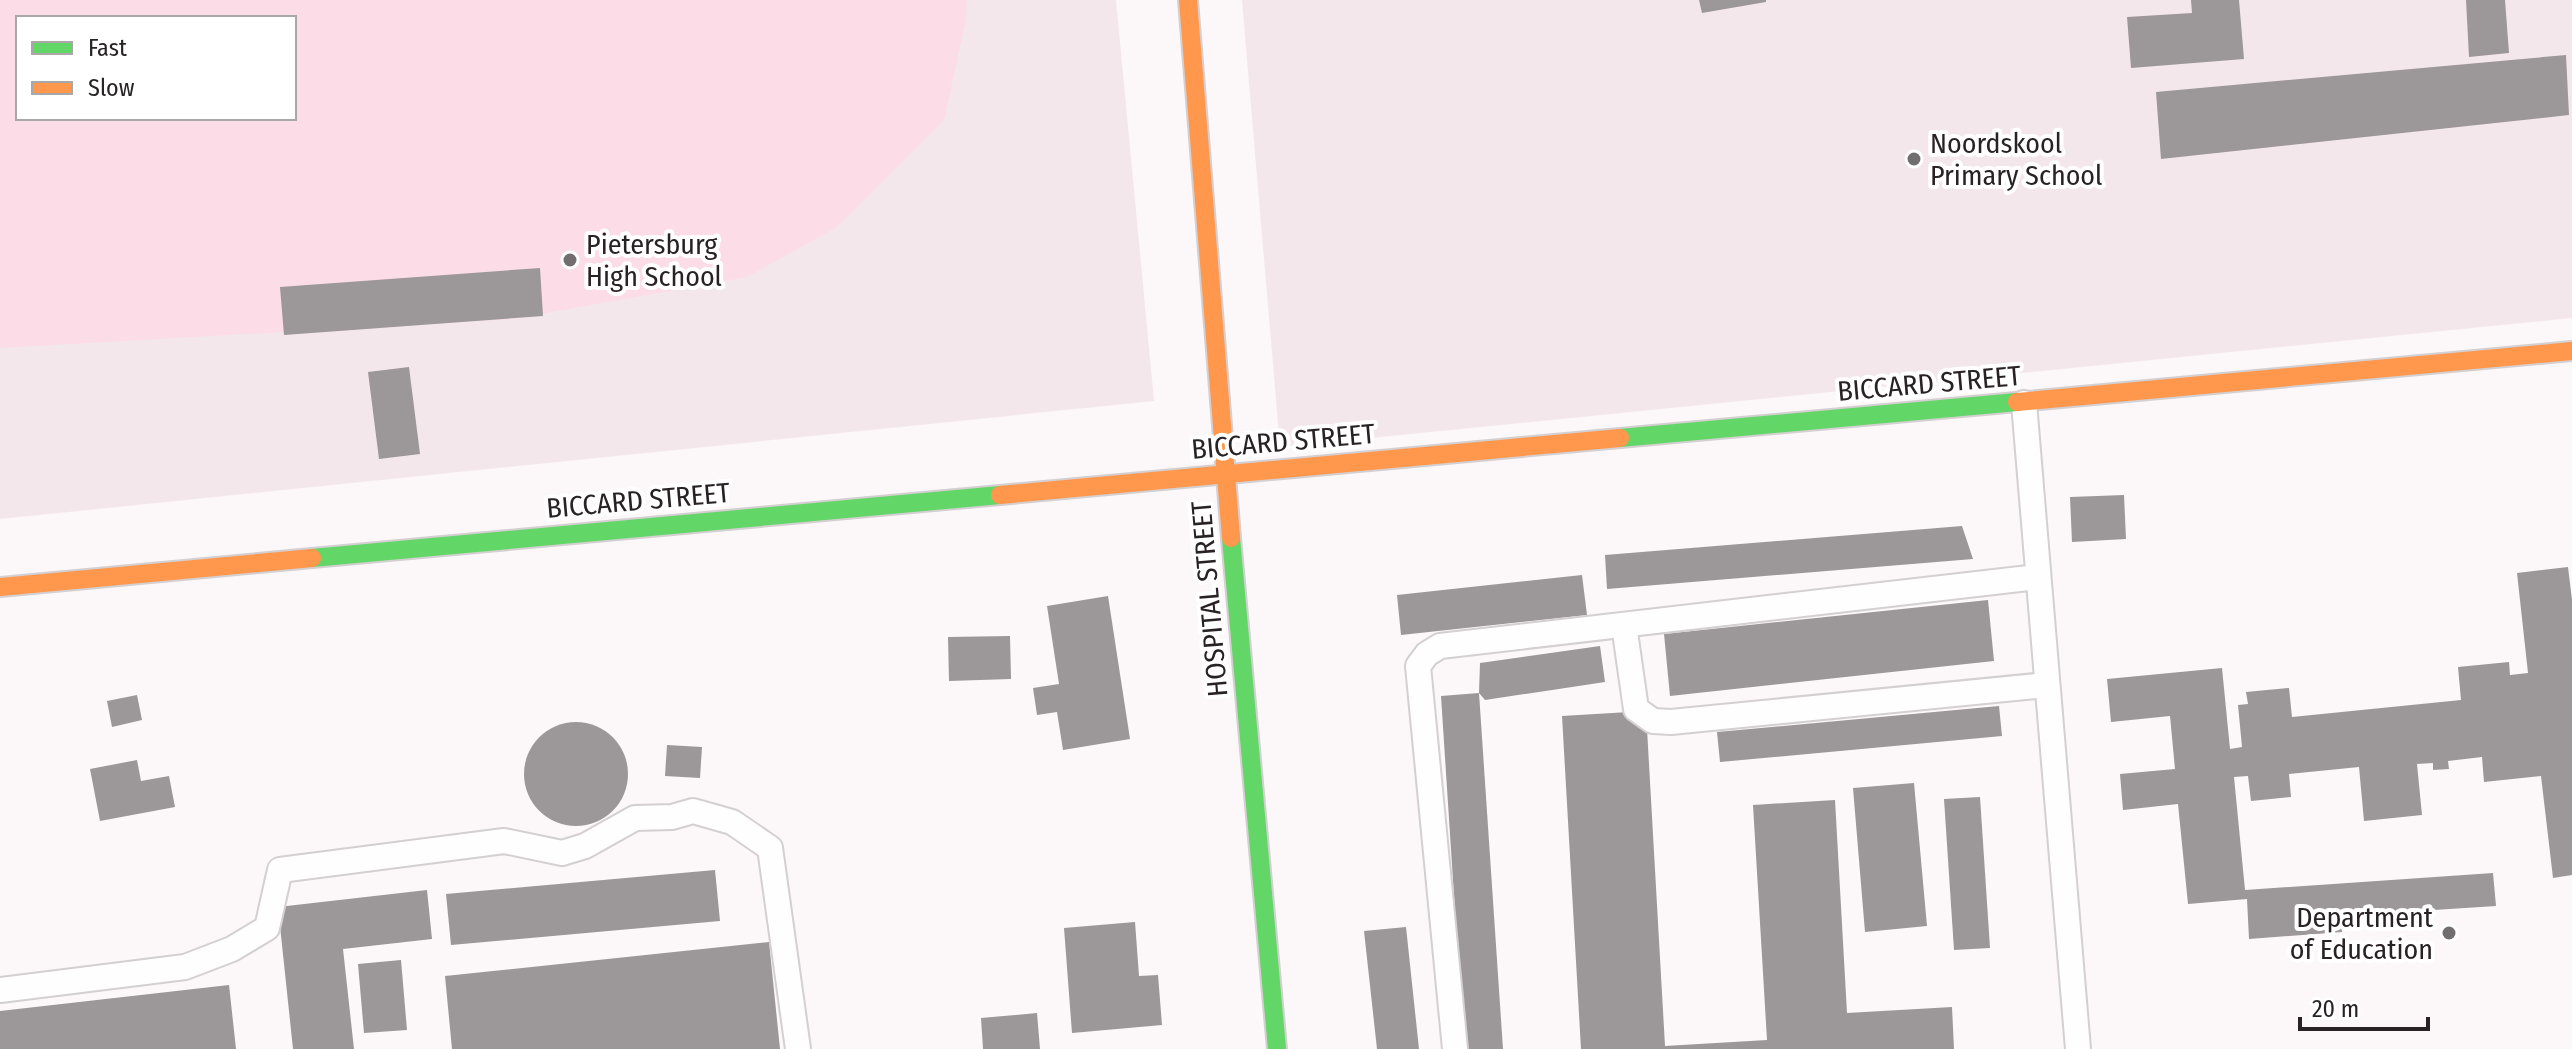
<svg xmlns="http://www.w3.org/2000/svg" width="2572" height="1049" font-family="'Fira Sans Condensed',sans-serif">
<rect width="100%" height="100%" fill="#fcf7f9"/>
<g fill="#f4e7ec" fill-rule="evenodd">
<path d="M0 0H1116L1154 401 0 519ZM18 18H294V118H18Z"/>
<polygon points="1242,0 2572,0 2572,318 1280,447"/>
</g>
<path fill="#fbdce7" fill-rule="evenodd" d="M0 0H967L965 24 944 120 837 227 747 277 513 319 0 348ZM18 18H294V118H18Z"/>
<g fill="#9c9799">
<polygon points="1699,0 1766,0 1766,2 1702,13"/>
<polygon points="2191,0 2239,0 2244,59 2131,68 2127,17 2192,13"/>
<polygon points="2466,0 2505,0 2509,53 2469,57"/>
<polygon points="2566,55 2569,115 2161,159 2156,92"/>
<polygon points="540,268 543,316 284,335 280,287"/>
<polygon points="409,367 420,454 379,459 368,372"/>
<polygon points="2124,495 2126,539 2072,542 2070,497"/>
<polygon points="1962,526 1973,559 1607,589 1605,555"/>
<polygon points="2568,567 2572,600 2572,875 2553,878 2541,776 2484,782 2482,757 2448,761 2449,769 2433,770 2433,763 2417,764 2422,815 2364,821 2359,767 2289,774 2291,797 2251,801 2248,776 2234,777 2245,890 2493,873 2496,906 2341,916 2342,932 2249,939 2247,899 2188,904 2178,804 2123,810 2120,774 2175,769 2170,716 2111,722 2107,679 2222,668 2230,749 2242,747 2238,705 2248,704 2246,692 2289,688 2292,717 2461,700 2458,667 2509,662 2510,675 2528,673 2517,573"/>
<polygon points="1582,575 1587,615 1401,635 1397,595"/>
<polygon points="1108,596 1130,739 1063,750 1057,712 1037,715 1033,688 1059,684 1047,606"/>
<polygon points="1988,600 1994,661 1670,696 1664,634"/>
<polygon points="1010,636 1011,679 949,681 948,637"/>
<polygon points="1600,646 1605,682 1485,700 1479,693 1480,663"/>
<polygon points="1479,693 1503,1049 1464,1049 1441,696"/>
<polygon points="137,695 142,720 112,727 107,701"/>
<polygon points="1999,706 2002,736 1720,762 1717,732"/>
<polygon points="1646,711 1665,1046 1767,1040 1753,805 1835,800 1847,1013 1952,1007 1954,1049 1581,1049 1562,716"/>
<circle cx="576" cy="774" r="52"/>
<polygon points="667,745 702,747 700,778 665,776"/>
<polygon points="137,760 141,781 169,776 175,807 100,821 90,769"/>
<polygon points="1914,783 1927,926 1865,932 1853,788"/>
<polygon points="1980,797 1990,948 1954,950 1944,799"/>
<polygon points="715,870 720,921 451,945 446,894"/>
<polygon points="427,890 432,939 343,949 354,1049 293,1049 278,907"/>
<polygon points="1135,922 1139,976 1158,975 1162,1025 1072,1033 1064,928"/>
<polygon points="1406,927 1419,1049 1377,1049 1364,931"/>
<polygon points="769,942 780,1049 452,1049 445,976"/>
<polygon points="401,960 407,1030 364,1033 358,964"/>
<polygon points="229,985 236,1049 0,1049 0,1011"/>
<polygon points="1037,1013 1040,1049 983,1049 981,1018"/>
</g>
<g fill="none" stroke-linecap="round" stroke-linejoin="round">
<g stroke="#d4cfd1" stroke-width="28">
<g id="lane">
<polyline points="2024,403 2078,1049"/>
<polyline points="1624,625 1636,709 1653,721 1671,722 2046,685"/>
<polyline points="0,990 185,967 232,949 267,928 280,870 504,841 562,853 585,846 635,818 672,817 693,811 732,822 770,848 798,1049"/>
<polyline points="1455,1049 1418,666 1427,654 1440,646 2037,577"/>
</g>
</g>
<g stroke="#d4cfd1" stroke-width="22">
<g id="fast">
<polyline points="1620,438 2017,402"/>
<polyline points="1231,538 1277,1049"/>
<polyline points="312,558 1000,495"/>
</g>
</g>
<g stroke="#d4cfd1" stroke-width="22">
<g id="slow">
<polyline points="1188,0 1231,538"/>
<polyline points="2017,402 2572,351"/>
<polyline points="1000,495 1620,438"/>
<polyline points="0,587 312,558"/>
</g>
</g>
<use href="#lane" stroke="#fffefe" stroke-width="24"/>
<use href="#fast" stroke="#63d668" stroke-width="18"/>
<use href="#slow" stroke="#ff974d" stroke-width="18"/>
</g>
<g fill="#726d6f" stroke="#fff" stroke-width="3">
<circle cx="1914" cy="159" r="8"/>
<circle cx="570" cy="260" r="8"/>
<circle cx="2449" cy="933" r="8"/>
</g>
<g text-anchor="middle" stroke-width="8" stroke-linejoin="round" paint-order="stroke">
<g font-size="28" fill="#282224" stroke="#fff" text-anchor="start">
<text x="1930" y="153">Noordskool<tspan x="1930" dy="32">Primary School</tspan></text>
<text x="586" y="254">Pietersburg<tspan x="586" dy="32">High School</tspan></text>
<text x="2433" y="927" text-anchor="end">Department<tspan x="2433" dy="32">of Education</tspan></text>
</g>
<g font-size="28" fill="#282224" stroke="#fff">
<text transform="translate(1929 383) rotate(-5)" y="10">BICCARD STREET</text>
<text transform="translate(1283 441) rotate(-5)" y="10">BICCARD STREET</text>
<text transform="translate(638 500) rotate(-5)" y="10">BICCARD STREET</text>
<text transform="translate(1209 599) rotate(-95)" y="10">HOSPITAL STREET</text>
</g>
</g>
<rect x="16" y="16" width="280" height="104" fill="#ffffff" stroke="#a9a7a7" stroke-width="2"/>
<rect x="32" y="42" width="40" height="12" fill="#63d668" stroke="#a9a7a7" stroke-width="2"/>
<text x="88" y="56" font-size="24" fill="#282224">Fast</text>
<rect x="32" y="82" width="40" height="12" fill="#ff974d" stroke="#a9a7a7" stroke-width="2"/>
<text x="88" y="96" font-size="24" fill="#282224">Slow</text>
<path d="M2300 1017v12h128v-12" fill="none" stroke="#282224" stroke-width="4"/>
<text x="2312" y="1017" font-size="24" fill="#282224" stroke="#ffffff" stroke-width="6" paint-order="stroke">20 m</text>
</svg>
